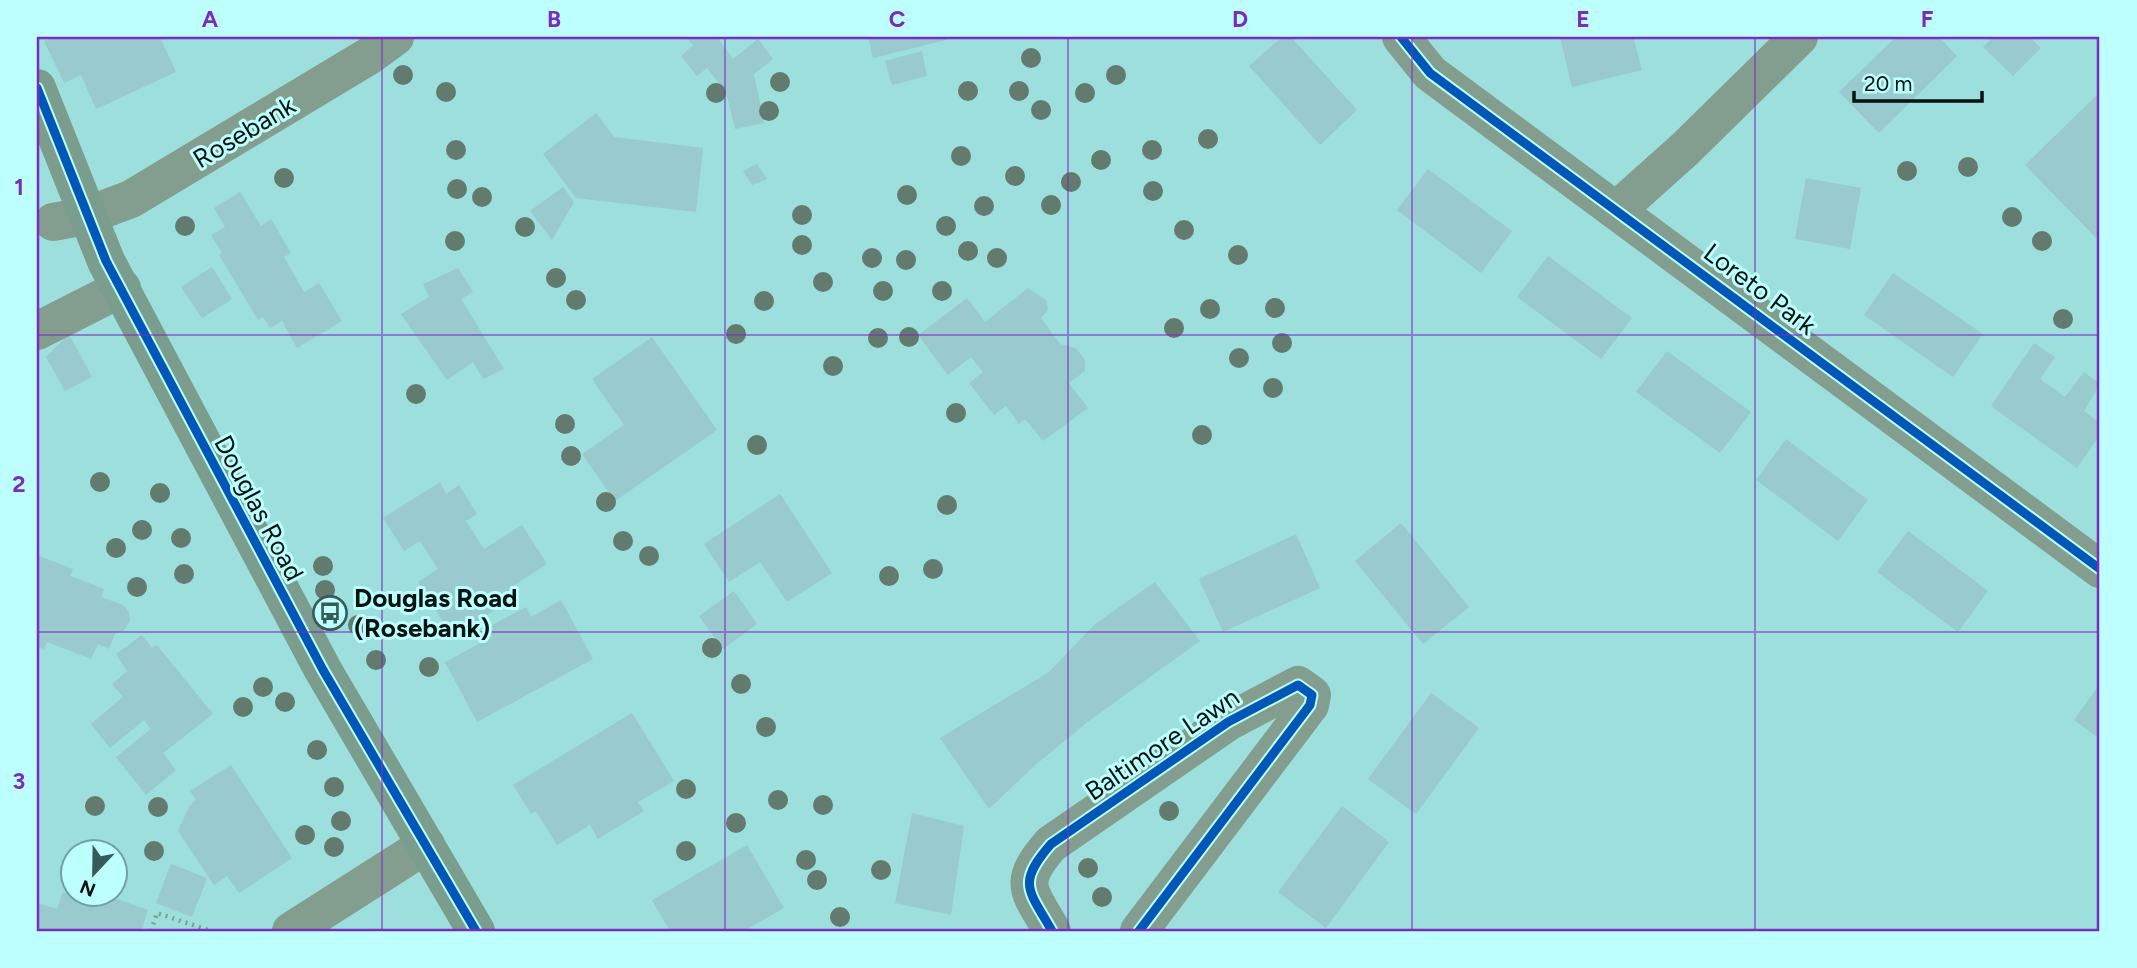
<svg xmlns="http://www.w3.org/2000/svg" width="2137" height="968" font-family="Figtree,sans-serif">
<rect width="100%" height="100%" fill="#9ddfdd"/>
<g fill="#98cace">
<polygon points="54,37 160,37 176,72 96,109 81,75 64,83 44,41"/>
<polygon points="686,37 717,37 733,59 758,39 773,59 754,74 764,123 735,129 726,92 707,68 697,76 681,56 693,45"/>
<polygon points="868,37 945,37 946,40 873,58"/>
<polygon points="1282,37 1291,37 1357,110 1320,145 1249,66"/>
<polygon points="1560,37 1633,37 1642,70 1572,87"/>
<polygon points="1896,37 1939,37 1957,56 1879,133 1839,92"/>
<polygon points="1993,37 2029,37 2041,48 2013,76 1983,47"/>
<polygon points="922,51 927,76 892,85 885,61"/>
<polygon points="2100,92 2100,242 2025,165"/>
<polygon points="596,113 614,137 703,148 696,212 576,198 543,154"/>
<polygon points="757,164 767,179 752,185 743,171"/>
<polygon points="1428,169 1512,231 1481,273 1397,210"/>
<polygon points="1806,178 1861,188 1850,249 1795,239"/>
<polygon points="563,187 574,202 552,240 530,211"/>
<polygon points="240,192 261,226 271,219 291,253 284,257 304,292 319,283 342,321 297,348 282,321 270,328 263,317 258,320 219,255 222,253 211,235 225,227 214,208"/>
<polygon points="1548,256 1632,318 1601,359 1517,297"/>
<polygon points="212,267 232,299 202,318 181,287"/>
<polygon points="458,268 473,292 461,299 504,369 483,379 473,362 447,380 401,314 429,297 423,284"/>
<polygon points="1893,273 1983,334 1953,377 1864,315"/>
<polygon points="1028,288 1046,300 1048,310 1041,318 1060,344 1076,348 1085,360 1085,371 1069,383 1088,408 1043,441 1025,419 1019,424 1006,406 994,415 969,383 983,372 971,357 948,375 918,335 967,298 985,322"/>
<polygon points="69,334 92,377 65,391 46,357"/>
<polygon points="652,337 717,430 615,501 582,454 624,425 592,379"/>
<polygon points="2034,343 2055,357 2040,379 2065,397 2084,372 2100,384 2084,411 2100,423 2100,435 2077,468 1991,406"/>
<polygon points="1667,351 1751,412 1720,453 1636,392"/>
<polygon points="1786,439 1868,500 1838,541 1756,480"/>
<polygon points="440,482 446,494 459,485 477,514 466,521 484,549 522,525 547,564 511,587 517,596 452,637 418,582 438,569 420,541 404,551 383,518"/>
<polygon points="780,494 832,573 787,602 760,562 729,582 704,544"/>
<polygon points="1401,523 1469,607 1423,644 1355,561"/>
<polygon points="1908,531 1988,591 1958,632 1877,572"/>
<polygon points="1296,534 1320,588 1223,632 1199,579"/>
<polygon points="37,555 73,569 70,576 104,589 101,597 123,605 129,612 130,621 124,630 115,634 109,649 98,644 91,659 47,642 44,649 37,647"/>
<polygon points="1155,582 1200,641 1086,723 1033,767 989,809 940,738 1049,672 1095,624"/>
<polygon points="734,591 757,624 723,649 699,616"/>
<polygon points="561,600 593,659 477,722 445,662 488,639 483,630 526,607 531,617"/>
<polygon points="142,635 152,648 157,645 213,714 163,753 176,770 146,795 116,757 151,729 144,720 110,748 91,724 123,697 112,684 127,671 116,654"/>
<polygon points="2100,684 2100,739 2074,720"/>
<polygon points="1431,693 1479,728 1416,814 1368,779"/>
<polygon points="632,713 674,781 638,802 644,811 598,839 590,825 557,845 536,811 531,814 513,785"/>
<polygon points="231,765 292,858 239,893 227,876 214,885 178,831 190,805 196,800 190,791"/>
<polygon points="1342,806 1389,842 1326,928 1278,892"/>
<polygon points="912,813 964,826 951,915 895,903"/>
<polygon points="747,845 784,908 744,931 670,931 652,900"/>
<polygon points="171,864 207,878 192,917 156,903"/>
<polygon points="63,892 88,901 91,894 103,894 148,910 141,931 37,931 37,903 57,909"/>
</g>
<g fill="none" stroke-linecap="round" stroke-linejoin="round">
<polyline stroke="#7e9e94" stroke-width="4.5" stroke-dasharray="2 5" stroke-linecap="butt" points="151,931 157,913 211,931"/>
<g stroke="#839e8e" stroke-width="38">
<polyline points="1401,37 1430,73 2100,569"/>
<polyline points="1618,209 1685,149 1799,37"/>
<polyline points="53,222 86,216 131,199 369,56 395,37"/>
<polyline points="37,331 122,288"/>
<polyline points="291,931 426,845"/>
<path d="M1052 931C1029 890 1016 884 1051 844L1228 722 1298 685 1312 695 1310 705 1139 931"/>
</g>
<polyline stroke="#7a9d8e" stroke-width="38" points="37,88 106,261 323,670 476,931"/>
<g stroke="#bdfffd" stroke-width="13">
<g id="cycleway">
<polyline points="1401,37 1430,73 2100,569"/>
<polyline points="37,88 106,261 323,670 476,931"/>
<path d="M1052 931C1029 890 1016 884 1051 844L1228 722 1298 685 1312 695 1310 705 1139 931"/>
</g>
</g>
<use href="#cycleway" stroke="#0057b8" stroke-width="9"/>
</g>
<g fill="#637a6e">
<circle cx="1031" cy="58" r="10"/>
<circle cx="403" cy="75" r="10"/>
<circle cx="1116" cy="75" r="10"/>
<circle cx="780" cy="82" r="10"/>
<circle cx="968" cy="91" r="10"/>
<circle cx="1019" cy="91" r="10"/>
<circle cx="446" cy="92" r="10"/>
<circle cx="716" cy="93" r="10"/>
<circle cx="1085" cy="93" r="10"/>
<circle cx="1041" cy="110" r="10"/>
<circle cx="769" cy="111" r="10"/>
<circle cx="1208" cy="139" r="10"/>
<circle cx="456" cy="150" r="10"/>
<circle cx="1152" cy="150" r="10"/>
<circle cx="961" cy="156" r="10"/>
<circle cx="1101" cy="160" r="10"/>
<circle cx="1968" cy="167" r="10"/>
<circle cx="1907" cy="171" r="10"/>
<circle cx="1015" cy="176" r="10"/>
<circle cx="284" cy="178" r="10"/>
<circle cx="1071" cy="182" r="10"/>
<circle cx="457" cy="189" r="10"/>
<circle cx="1153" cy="191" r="10"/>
<circle cx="907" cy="195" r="10"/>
<circle cx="482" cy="197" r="10"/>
<circle cx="1051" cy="205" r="10"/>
<circle cx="984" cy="206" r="10"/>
<circle cx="802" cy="215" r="10"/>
<circle cx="2012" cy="217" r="10"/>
<circle cx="185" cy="226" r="10"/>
<circle cx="946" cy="226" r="10"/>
<circle cx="525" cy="227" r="10"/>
<circle cx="1184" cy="230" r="10"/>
<circle cx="455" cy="241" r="10"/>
<circle cx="2042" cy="241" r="10"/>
<circle cx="802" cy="245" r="10"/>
<circle cx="968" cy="251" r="10"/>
<circle cx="1238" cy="255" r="10"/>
<circle cx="872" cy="258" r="10"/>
<circle cx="997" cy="258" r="10"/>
<circle cx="906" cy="260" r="10"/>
<circle cx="556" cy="278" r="10"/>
<circle cx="823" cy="282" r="10"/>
<circle cx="883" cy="291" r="10"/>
<circle cx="942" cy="291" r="10"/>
<circle cx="576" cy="300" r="10"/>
<circle cx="764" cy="301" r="10"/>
<circle cx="1275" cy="308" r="10"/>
<circle cx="1210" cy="309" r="10"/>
<circle cx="2063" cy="319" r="10"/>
<circle cx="1174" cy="328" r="10"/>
<circle cx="736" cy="334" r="10"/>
<circle cx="909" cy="337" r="10"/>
<circle cx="878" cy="338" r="10"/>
<circle cx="1282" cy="343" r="10"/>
<circle cx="1239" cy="358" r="10"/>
<circle cx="833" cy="366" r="10"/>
<circle cx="1273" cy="388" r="10"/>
<circle cx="416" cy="394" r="10"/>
<circle cx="956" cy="413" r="10"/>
<circle cx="565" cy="424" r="10"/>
<circle cx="1202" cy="435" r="10"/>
<circle cx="757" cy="445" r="10"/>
<circle cx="571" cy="456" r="10"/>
<circle cx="100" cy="482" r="10"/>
<circle cx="160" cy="493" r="10"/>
<circle cx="606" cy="502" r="10"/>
<circle cx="947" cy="505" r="10"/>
<circle cx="142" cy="530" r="10"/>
<circle cx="181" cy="538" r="10"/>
<circle cx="623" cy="541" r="10"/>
<circle cx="116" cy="548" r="10"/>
<circle cx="649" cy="556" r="10"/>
<circle cx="323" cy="566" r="10"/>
<circle cx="933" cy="569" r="10"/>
<circle cx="184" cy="574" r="10"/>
<circle cx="889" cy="576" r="10"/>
<circle cx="137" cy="587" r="10"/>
<circle cx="325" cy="590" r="10"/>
<circle cx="358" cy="625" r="10"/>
<circle cx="712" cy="648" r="10"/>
<circle cx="376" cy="660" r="10"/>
<circle cx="429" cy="667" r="10"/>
<circle cx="741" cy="684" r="10"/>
<circle cx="263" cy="687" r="10"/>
<circle cx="285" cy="702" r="10"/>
<circle cx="243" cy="707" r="10"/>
<circle cx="766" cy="727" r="10"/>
<circle cx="317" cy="750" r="10"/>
<circle cx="334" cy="787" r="10"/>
<circle cx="686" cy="789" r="10"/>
<circle cx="778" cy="800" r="10"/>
<circle cx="823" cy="805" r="10"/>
<circle cx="95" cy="806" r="10"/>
<circle cx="158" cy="807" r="10"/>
<circle cx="1169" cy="811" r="10"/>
<circle cx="341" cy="821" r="10"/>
<circle cx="736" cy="823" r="10"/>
<circle cx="305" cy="835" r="10"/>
<circle cx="334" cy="847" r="10"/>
<circle cx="154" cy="851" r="10"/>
<circle cx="686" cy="851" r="10"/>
<circle cx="806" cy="860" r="10"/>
<circle cx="1088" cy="868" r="10"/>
<circle cx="881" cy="870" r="10"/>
<circle cx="817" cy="880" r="10"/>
<circle cx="1102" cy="897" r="10"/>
<circle cx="840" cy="917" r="10"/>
</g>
<path fill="none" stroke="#7b2cbf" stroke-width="2" stroke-opacity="0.55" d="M382 37V931M725 37V931M1068 37V931M1412 37V931M1755 37V931M37 335H2100M37 632H2100"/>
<defs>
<g id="bus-ring" transform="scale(1.75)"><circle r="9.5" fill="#bdfffd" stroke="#375a5a" stroke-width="1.5"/><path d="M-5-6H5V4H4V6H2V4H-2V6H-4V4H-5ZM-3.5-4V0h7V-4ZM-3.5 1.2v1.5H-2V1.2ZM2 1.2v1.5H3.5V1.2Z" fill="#375a5a"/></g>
</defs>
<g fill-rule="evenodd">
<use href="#bus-ring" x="330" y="613"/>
</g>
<g text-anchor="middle" stroke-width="6" stroke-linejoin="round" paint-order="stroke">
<g font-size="26" fill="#001313" stroke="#bdfffd">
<text transform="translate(244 132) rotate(-31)" y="9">Rosebank</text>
<text transform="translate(1760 289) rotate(37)" y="9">Loreto Park</text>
<text transform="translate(259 508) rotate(62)" y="9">Douglas Road</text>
<text transform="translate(1162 744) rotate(-34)" y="9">Baltimore Lawn</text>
</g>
<g font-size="26" font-weight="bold" fill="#001313" stroke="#bdfffd" text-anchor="start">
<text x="354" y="607">Douglas Road<tspan x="354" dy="30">(Rosebank)</tspan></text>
</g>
</g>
<rect width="2137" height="968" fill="none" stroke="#bdfffd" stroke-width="77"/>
<g transform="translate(94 873) rotate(202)"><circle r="33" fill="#bdfffd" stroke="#71a19f" stroke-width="2"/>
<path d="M0-5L12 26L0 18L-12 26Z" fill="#375a5a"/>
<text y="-10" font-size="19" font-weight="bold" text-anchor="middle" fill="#001313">N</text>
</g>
<path d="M1854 91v10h128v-10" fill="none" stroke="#001313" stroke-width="3.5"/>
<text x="1864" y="91" font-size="21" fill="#001313" stroke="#bdfffd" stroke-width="5" paint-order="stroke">20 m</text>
<rect x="38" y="38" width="2060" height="892" fill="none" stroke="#7b2cbf" stroke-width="2.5"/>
<g font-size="23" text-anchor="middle" font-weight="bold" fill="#7b2cbf">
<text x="210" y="27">A</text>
<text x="554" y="27">B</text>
<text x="897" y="27">C</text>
<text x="1240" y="27">D</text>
<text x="1583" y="27">E</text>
<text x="1927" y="27">F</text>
<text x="19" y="195">1</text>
<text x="19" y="492">2</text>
<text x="19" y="789">3</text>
</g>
</svg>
